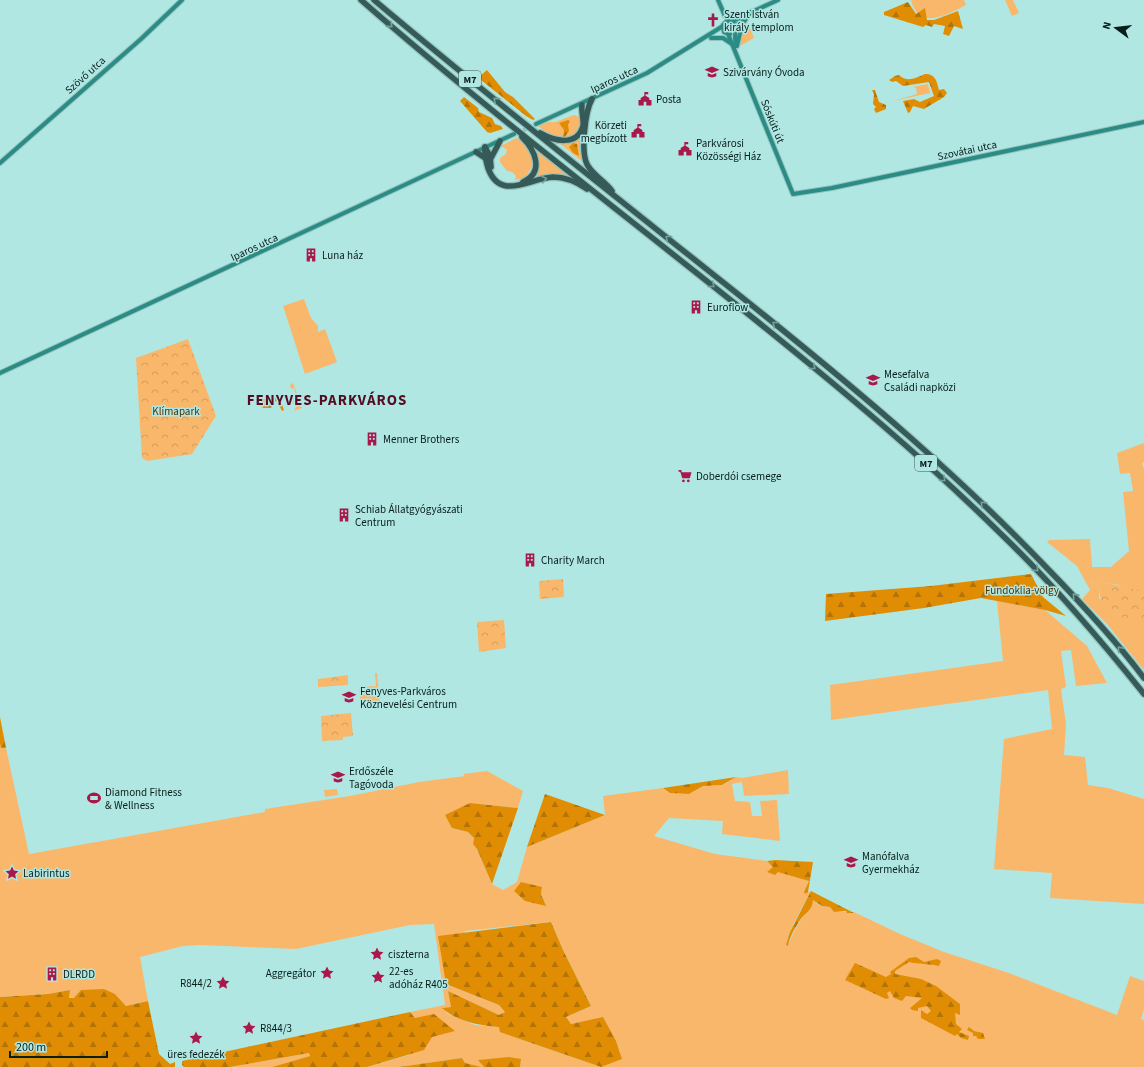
<svg xmlns="http://www.w3.org/2000/svg" width="1144" height="1067" font-family="'Source Sans 3',sans-serif">
<defs>
<pattern id="forest-firs" width="22" height="20" patternUnits="userSpaceOnUse"><rect width="22" height="20" fill="#e18d04"/><path d="M5 1l3.5 6h-7zM16 11l3.5 6h-7z" fill="#b47305"/></pattern>
<pattern id="park-crowns" width="20" height="18" patternUnits="userSpaceOnUse"><rect width="20" height="18" fill="#f9b76c"/><path d="M2 6a3 3 0 1 1 6 0M12 15a3 3 0 1 1 6 0" fill="none" stroke="#d49d5d"/></pattern>
</defs>
<rect width="100%" height="100%" fill="#b1e7e2"/>
<g fill="#f9b76c" fill-rule="evenodd">
<path d="M911 0H964L966 5C946 15 919 31 911 0Z"/>
<polygon points="1005,0 1013,0 1019,13 1012,16"/>
<polygon points="747,21 754,38 740,46 744,25"/>
<polygon points="928,84 930,93 893,101 917,94 916,88 913,87"/>
<path d="M574 115 580 117 582 122C572 146 555 140 538 126L548 122H555Z"/>
<polygon points="583,133 582,154 584,163 559,143 563,143"/>
<path d="M516 138C527 141 533 154 533 165L525 178 510 181 515 180 516 176 512 172 507 171 500 162V158L506 154 507 150 501 146Z"/>
<path d="M537 150 572 178H571L532 179C539 170 540 161 536 151Z"/>
<polygon points="304,299 311,318 318,326 318,332 325,329 337,362 305,374 283,306"/>
<polygon points="293,383 302,408 294,411 296,407 295,403 293,404 290,400 296,396 294,388 291,389 290,385"/>
<polygon points="1144,443 1144,462 1142,463 1144,469 1144,599 1119,585 1089,580 1099,587 1099,599 1144,609 1144,670 1107,624 1082,599 1090,590 1077,566 1047,542 1049,540 1090,539 1092,567 1111,567 1129,551 1123,492 1133,491 1130,473 1120,474 1117,453"/>
<polygon points="997,601 1045,610 1087,646 1107,683 1076,686 1071,650 1061,651 1066,687 1061,689 1066,724 1064,755 1085,757 1088,785 1108,788 1144,799 1144,904 1050,898 1052,873 994,869 1004,739 1052,729 1048,690 831,720 830,685 1003,661"/>
<polygon points="375,673 377,673 380,708 361,709 359,687 376,686"/>
<path d="M0 744 1 748H6L29 854 265 812V809L350 796 419 782 465 776 463 774 487 771 523 791 518 808 470 803 452 828 468 832 474 838 473 844 477 849 492 884 503 890 517 882 527 847 605 815 603 796 663 788 670 793 689 794 703 786 723 785 736 777 742 778 788 770 789 794 744 796 742 782 732 784 735 801 750 802 752 816H762L760 801 777 800 780 841 722 834 723 821 669 818 654 836 715 854 767 861 774 867 772 869 809 881 806 888 808 892 811 891C806 901 784 937 788 946 791 937 795 929 800 921 807 910 809 915 813 900L821 906 830 907 834 912H854L900 934 944 952 1009 973 1117 1015 1130 976 1144 981V1009L1141 1019 1144 1020V1067H520L521 1059 479 1060 484 1067H482L465 1063 462 1058 399 1067H367L409 1055 415 1018 410 1012 445 1005 434 924 410 925 296 949 200 945 183 946 140 957 148 1001 126 1006 115 994 69 998 70 990 48 994 0 997ZM521 882 542 889 541 894 543 897ZM551 922 563 950 591 1006 566 1017 570 1024 603 1018 620 1052 601 1067 514 1037 499 1027 475 1025 448 1014 443 1008 451 1007 448 991 499 1015 505 1012 499 1005 446 984 465 931Z"/>
<polygon points="337,789 338,795 325,797 324,790"/>
<polygon points="309,1053 310,1056 272,1067 230,1067"/>
</g>
<g fill="url(#forest-firs)">
<polygon points="908,2 916,14 925,8 927,20 934,20 958,11 963,29 954,26 949,36 943,34 945,26 934,24 932,27 926,25 923,27 884,15 884,12"/>
<polygon points="487,70 505,92 513,97 535,119 533,120 526,116 481,80 479,77"/>
<path d="M925 74C936 74 937 82 939 90L944 89 947 93 944 97 924 109 913 106 910 112 908 113 903 101 914 99 920 102 934 96 929 82 903 86 896 81 892 82 889 80 895 76 899 75C907 83 916 78 925 74Z"/>
<polygon points="872,90 875,90 879,102 886,105 886,109 876,113 874,109 876,107 873,104 874,94"/>
<polygon points="464,97 478,108 479,112 492,118 495,124 501,126 503,129 490,133 487,132 460,101"/>
<polygon points="568,120 570,121 568,125 569,131 564,138 563,138 564,130 559,123"/>
<polygon points="573,143 577,144 579,156 573,153 569,147"/>
<polygon points="278,394 281,396 280,399 284,410 282,411 277,401 274,402 271,408 263,408 259,400 271,398"/>
<polygon points="1031,574 1043,597 1066,616 1045,610 981,598 924,608 825,621 826,594 931,586"/>
<polygon points="0,717 6,748 1,748 0,744"/>
<polygon points="736,777 722,785 703,786 689,794 670,793 663,788"/>
<polygon points="545,794 605,815 527,847"/>
<polygon points="470,803 518,808 492,884 477,849 473,844 474,838 468,832 452,828 445,815"/>
<polygon points="775,860 813,862 808,892 805,894 804,892 809,881 778,872 775,875 767,872 773,867 767,861"/>
<polygon points="521,882 542,887 541,894 546,906 525,901 514,891"/>
<path d="M811 891 854 913H847L846 911 834 912 830 907 822 906 813 900C812 911 806 912 800 920 795 928 790 936 788 946L786 945 790 932Z"/>
<path d="M551 922 563 950 591 1006 566 1017 571 1024 603 1017 616 1041 622 1059 601 1067 514 1037 500 1032 499 1027C478 1025 458 1022 442 1008L451 1007 448 991 499 1015 505 1012 499 1005 446 984 438 936Z"/>
<path d="M916 957 924 962 937 959 941 961 939 966C932 964 917 964 909 962L895 971V974L921 979 936 986 960 1004V1015L955 1013 956 1024 962 1029 959 1032 969 1036 968 1040 961 1038 957 1034 955 1036 921 1018V1010L927 1014 931 1011 927 1006 918 1008V1011L912 1010 910 1008 922 998 906 996 902 1001 894 998 890 991 887 993 889 998 886 999 845 980 855 963 886 977 891 974 890 972 909 958Z"/>
<polygon points="104,989 115,994 126,1006 148,1001 159,1054 170,1064 175,1062 175,1067 0,1067 0,997 48,994 70,990 69,998 74,998 81,990"/>
<polygon points="410,1012 415,1018 434,1014 455,1031 432,1037 424,1050 367,1067 272,1067 310,1056 309,1053 230,1067 184,1067 182,1065 182,1061"/>
<polygon points="969,1027 974,1031 983,1033 985,1039 978,1039 976,1036 973,1036 973,1033 967,1030"/>
<polygon points="509,1057 521,1059 520,1067 484,1067 478,1060"/>
<polygon points="462,1058 465,1063 482,1067 399,1067"/>
</g>
<g fill="url(#park-crowns)">
<polygon points="188,339 216,416 192,454 147,461 142,458 136,358"/>
<polygon points="563,579 564,597 540,599 539,581"/>
<path d="M1088 579 1144 591V622C1120 617 1100 617 1099 587Z"/>
<polygon points="504,620 506,648 479,652 477,622"/>
<polygon points="348,675 348,685 318,687 318,679"/>
<polygon points="351,713 353,736 343,737 343,740 322,741 321,716"/>
</g>
<g fill="none" stroke-linecap="round" stroke-linejoin="round">
<polyline stroke="#8fbfba" stroke-width="4" stroke-dasharray="4 2" stroke-linecap="butt" points="518,133 536,124"/>
<g stroke="#93c3be" stroke-width="6">
<g id="secondary">
<polyline points="718,0 725,16 730,20"/>
<polyline points="732,21 778,0"/>
<polyline points="728,34 793,194 832,188 1144,122"/>
<polyline points="730,34 724,32 723,25 727,21 734,22"/>
<polyline points="711,38 723,38 732,44"/>
<path d="M736 46C734 35 734 24 744 16"/>
<polyline points="737,46 742,24 751,12"/>
<polyline points="536,124 647,73 723,26"/>
<polyline points="0,163 141,39 182,0"/>
<polyline points="0,373 514,134"/>
</g>
</g>
<g stroke="#93c3be" stroke-width="8">
<g id="highway">
<path d="M361 0C489 112 625 215 758 322 841 389 924 458 1000 533 1052 583 1099 638 1144 694"/>
<path d="M374 0C502 108 634 211 764 315 862 394 958 475 1045 566 1080 602 1114 638 1144 678"/>
<path d="M592 99C585 111 580 154 588 166 594 176 606 182 612 191"/>
<path d="M540 133C554 141 577 147 583 126 584 119 581 112 582 105"/>
<path d="M522 137C535 150 545 172 523 182"/>
<path d="M485 147C484 155 486 161 488 168 500 202 530 178 553 177 565 177 577 182 587 189"/>
<polyline points="485,147 490,156 491,167"/>
<polyline points="476,152 485,158"/>
<polyline points="491,158 500,141"/>
</g>
</g>
<use href="#secondary" stroke="#2b8c85" stroke-width="4"/>
<use href="#highway" stroke="#355a57" stroke-width="5.5"/>
</g>
<defs><path id="oneway-chevron" d="M-2-3.5L2.5 0L-2 3.5" fill="none" stroke-width="1.6" stroke-linecap="round" stroke-linejoin="round"/></defs>
<g stroke="#73a09c">
<use href="#oneway-chevron" transform="translate(390 25) rotate(40)"/>
<use href="#oneway-chevron" transform="translate(496 100) rotate(-140)"/>
<use href="#oneway-chevron" transform="translate(544 179) rotate(-13)"/>
<use href="#oneway-chevron" transform="translate(668 238) rotate(-142)"/>
<use href="#oneway-chevron" transform="translate(712 285) rotate(39)"/>
<use href="#oneway-chevron" transform="translate(775 324) rotate(-141)"/>
<use href="#oneway-chevron" transform="translate(813 367) rotate(39)"/>
<use href="#oneway-chevron" transform="translate(943 479) rotate(43)"/>
<use href="#oneway-chevron" transform="translate(983 504) rotate(-136)"/>
<use href="#oneway-chevron" transform="translate(1036 569) rotate(46)"/>
<use href="#oneway-chevron" transform="translate(1075 596) rotate(-132)"/>
<use href="#oneway-chevron" transform="translate(1120 649) rotate(-131)"/>
</g>
<defs>
<g id="church-bare" transform="scale(1.08)"><path d="M-1.2-6h2.4v3.5h3.3v2.4h-3.3V6h-2.4V-.1h-3.3v-2.4h3.3Z" fill="#aa174a" stroke="#b1e7e2" stroke-width="2.5" paint-order="stroke"/></g>
<g id="school-bare" transform="scale(1.08)"><path d="M0-5L7-2L0 1L-7-2ZM-4 1L0 2.5L4 1V4Q0 6-4 4Z" fill="#aa174a" stroke="#b1e7e2" stroke-width="2.5" paint-order="stroke"/></g>
<g id="civic-bare" transform="scale(1.08)"><path d="M-.6-6.5H3V-4.5H.6V-3L4-1V1h2V6H-6V1h2V-1L-.6-3ZM-1.2 2.5V6h2.4V2.5Z" fill="#aa174a" stroke="#b1e7e2" stroke-width="2.5" paint-order="stroke"/></g>
<g id="building-bare" transform="scale(1.08)"><path d="M-4-6H4V6H1V3H-1V6H-4ZM-2.5-4.3h1.7v1.8h-1.7ZM.8-4.3h1.7v1.8H.8ZM-2.5-1h1.7V.8h-1.7ZM.8-1h1.7V.8H.8Z" fill="#aa174a" stroke="#b1e7e2" stroke-width="2.5" paint-order="stroke"/></g>
<g id="supermarket-bare" transform="scale(1.08)"><path d="M-6-5.5h2.5l.6 2H6L4.5 2H-2.5L-4.4-4H-6ZM-1.5 3.2a1.3 1.3 0 1 0 .1 0ZM3 3.2a1.3 1.3 0 1 0 .1 0Z" fill="#aa174a" stroke="#b1e7e2" stroke-width="2.5" paint-order="stroke"/></g>
<g id="stadium-bare" transform="scale(1.08)"><path d="M0-5a6.5 5 0 1 0 0 10a6.5 5 0 1 0 0-10ZM-3.5-1.8h7v3.6h-7Z" fill="#aa174a" stroke="#b1e7e2" stroke-width="2.5" paint-order="stroke"/></g>
<g id="sight-bare" transform="scale(1.08)"><path d="M0-6L1.8-2.2L6-1.7L2.9 1.2L3.7 5.4L0 3.3L-3.7 5.4L-2.9 1.2L-6-1.7L-1.8-2.2Z" fill="#aa174a" stroke="#b1e7e2" stroke-width="2.5" paint-order="stroke"/></g>
</defs>
<g fill-rule="evenodd">
<use href="#church-bare" x="713" y="20"/>
<use href="#school-bare" x="712" y="72"/>
<use href="#civic-bare" x="645" y="99"/>
<use href="#civic-bare" x="638" y="131"/>
<use href="#civic-bare" x="685" y="149"/>
<use href="#building-bare" x="311" y="255"/>
<use href="#building-bare" x="696" y="307"/>
<use href="#school-bare" x="873" y="380"/>
<use href="#building-bare" x="372" y="439"/>
<use href="#supermarket-bare" x="685" y="476"/>
<use href="#building-bare" x="344" y="515"/>
<use href="#building-bare" x="530" y="560"/>
<use href="#school-bare" x="349" y="697"/>
<use href="#school-bare" x="338" y="777"/>
<use href="#stadium-bare" x="94" y="798"/>
<use href="#school-bare" x="851" y="862"/>
<use href="#sight-bare" x="12" y="873"/>
<use href="#sight-bare" x="377" y="954"/>
<use href="#sight-bare" x="327" y="973"/>
<use href="#building-bare" x="52" y="974"/>
<use href="#sight-bare" x="378" y="977"/>
<use href="#sight-bare" x="223" y="983"/>
<use href="#sight-bare" x="249" y="1028"/>
<use href="#sight-bare" x="196" y="1038"/>
</g>
<g text-anchor="middle" stroke-width="3" stroke-linejoin="round" paint-order="stroke">
<g fill="#b1e7e2" stroke="#3b5a57" stroke-width="1">
<rect x="459" y="71" width="22" height="16" rx="3"/>
<rect x="915" y="455" width="22" height="16" rx="3"/>
</g>
<g font-size="10" font-weight="bold" fill="#081e1c">
<text x="470" y="83">M7</text>
<text x="926" y="467">M7</text>
</g>
<g font-size="11" fill="#081e1c" stroke="#b1e7e2" text-anchor="start">
<text x="724" y="18">Szent István<tspan x="724" dy="13">király templom</tspan></text>
<text x="723" y="76">Szivárvány Óvoda</text>
<text x="656" y="103">Posta</text>
<text x="627" y="129" text-anchor="end">Körzeti<tspan x="627" dy="13">megbízott</tspan></text>
<text x="696" y="147">Parkvárosi<tspan x="696" dy="13">Közösségi Ház</tspan></text>
<text x="322" y="259">Luna ház</text>
<text x="707" y="311">Euroflow</text>
<text x="884" y="378">Mesefalva<tspan x="884" dy="13">Családi napközi</tspan></text>
<text x="383" y="443">Menner Brothers</text>
<text x="696" y="480">Doberdói csemege</text>
<text x="355" y="513">Schiab Állatgyógyászati<tspan x="355" dy="13">Centrum</tspan></text>
<text x="541" y="564">Charity March</text>
<text x="360" y="695">Fenyves-Parkváros<tspan x="360" dy="13">Köznevelési Centrum</tspan></text>
<text x="349" y="775">Erdőszéle<tspan x="349" dy="13">Tagóvoda</tspan></text>
<text x="105" y="796">Diamond Fitness<tspan x="105" dy="13">&amp; Wellness</tspan></text>
<text x="862" y="860">Manófalva<tspan x="862" dy="13">Gyermekház</tspan></text>
<text x="23" y="877">Labirintus</text>
<text x="388" y="958">ciszterna</text>
<text x="389" y="975">22-es<tspan x="389" dy="13">adóház R405</tspan></text>
<text x="316" y="977" text-anchor="end">Aggregátor</text>
<text x="63" y="978">DLRDD</text>
<text x="212" y="987" text-anchor="end">R844/2</text>
<text x="260" y="1032">R844/3</text>
<text x="196" y="1058" text-anchor="middle">üres fedezék</text>
</g>
<g font-size="11" fill="#081e1c" stroke="#b1e7e2">
<text transform="translate(85 75) rotate(-42)" y="4">Szövő utca</text>
<text transform="translate(614 79) rotate(-25)" y="4">Iparos utca</text>
<text transform="translate(773 121) rotate(68)" y="4">Sóskúti út</text>
<text transform="translate(967 150) rotate(-12)" y="4">Szovátai utca</text>
<text transform="translate(254 247) rotate(-25)" y="4">Iparos utca</text>
</g>
<g font-size="11" fill="#502f00" stroke="#b1e7e2">
<text x="176" y="415">Klímapark</text>
<text x="1022" y="594">Fundoklia-völgy</text>
</g>
<g font-size="15" font-weight="bold" letter-spacing="1" fill="#530e23" stroke="#b1e7e2">
<text x="327" y="405">FENYVES-PARKVÁROS</text>
</g>
</g>
<g transform="translate(1116 28) rotate(285)" stroke="#b1e7e2" stroke-width="3" paint-order="stroke">
<path d="M0-3L7 15L0 10L-7 15Z" fill="#081e1c"/>
<text y="-6" font-size="11" font-weight="bold" text-anchor="middle" fill="#081e1c">N</text>
</g>
<path d="M10 1051v6h97v-6" fill="none" stroke="#081e1c" stroke-width="2"/>
<text x="16" y="1051" font-size="12" fill="#081e1c" stroke="#b1e7e2" stroke-width="3" paint-order="stroke">200 m</text>
</svg>
